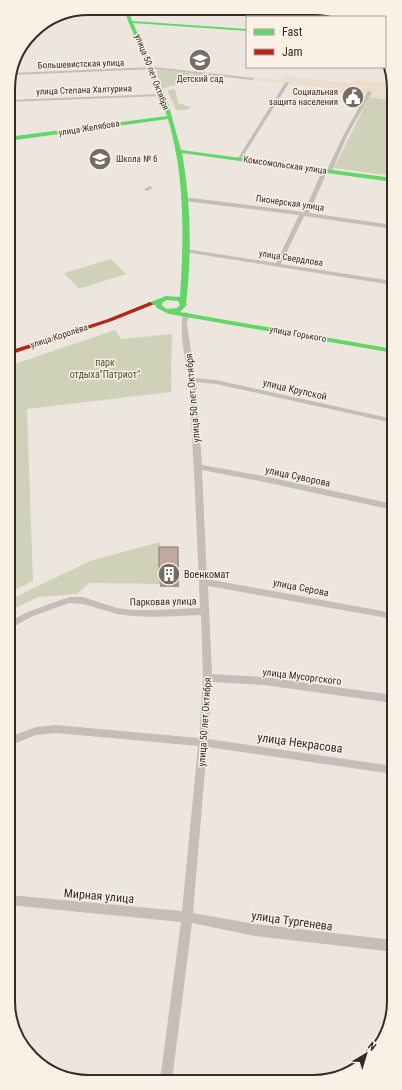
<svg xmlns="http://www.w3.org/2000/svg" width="402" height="1090" font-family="'Roboto Condensed',sans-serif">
<rect width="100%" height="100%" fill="#ede6df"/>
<g fill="#cfd2b8">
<polygon points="160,70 211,75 162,89 156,71"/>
<polygon points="175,89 178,103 191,107 187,110 176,110 167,90"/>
<polygon points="369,97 392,100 393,176 334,168"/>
<polygon points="111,259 126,274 79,289 64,273"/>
<polygon points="115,330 121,339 172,334 171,392 27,409 33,581 9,593 9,366"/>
<polygon points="160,542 160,584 89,583 77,594 38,597 9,611 9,600 90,561"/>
</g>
<polygon fill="#ecddcd" points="159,67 281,80 284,76 350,83 357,80 380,83 381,81 392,82 392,100 342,93 336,89 160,70"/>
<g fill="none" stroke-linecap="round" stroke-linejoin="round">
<g fill="#c5bdb8" fill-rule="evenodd">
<polygon points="152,67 252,78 254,79 252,80 154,69 11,75 11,73"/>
<polygon points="287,82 289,83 242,158 238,159 238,158 285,83"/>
<polygon points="368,91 372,92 347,136 332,171 327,172 309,213 393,225 393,229 304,216 281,264 393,281 393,285 184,252 184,250 186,249 276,263 299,215 184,201 181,199 184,197 304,212 322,171 327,170 343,136"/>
<polygon points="163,94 163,96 161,96 8,102 8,100"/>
<polygon points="150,186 153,188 147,191 144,189"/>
<path d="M186 312 189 314 187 324 195 378 216 380 393 419V423L216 384 196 382 202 465 269 477 393 504V510L269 483 202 470 207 579 393 613V619L208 586 212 674 264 677 393 695V703L264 685 212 682 208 739 393 766V774L207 747 193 913 255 924 394 940V952L255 936 192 923 172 1080H160L181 922 9 905V895L182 911 198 746 56 733 36 735 9 746V737L36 727 56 725 199 738 203 678 201 615 154 617 133 616 117 614 83 604 69 603 31 617 9 629V622L25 613 69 597H83L117 608 133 610H154L200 608C197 535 194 462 189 389 188 365 178 337 183 314Z"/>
</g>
<path fill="#63d668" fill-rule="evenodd" d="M124 8H128L132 21 247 29V31L133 23 168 103 181 150 393 178V182L182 153C191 202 192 254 186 303L187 305 180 312 393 349V353L169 314 157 308 155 305H148V303L166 296 180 297C184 237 185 176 168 119L8 141V137L167 116 155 83 128 21ZM167 300 178 301 180 305 177 308 167 309 162 306V303Z"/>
<polygon fill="#b3261e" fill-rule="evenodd" points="150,302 153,304 152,305 112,321 9,355 9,351 108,319"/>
</g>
<polygon fill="#a7908a" points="178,547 179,587 160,587 159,574"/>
<polygon fill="#c2a8a0" stroke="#887670" points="159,547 178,547 178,573 159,574"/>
<defs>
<g id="school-disc" transform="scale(1.15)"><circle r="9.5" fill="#766c67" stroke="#faf0e5"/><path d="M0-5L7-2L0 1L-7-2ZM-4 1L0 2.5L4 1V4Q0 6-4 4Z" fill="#fff"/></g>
<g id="civic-disc" transform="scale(1.15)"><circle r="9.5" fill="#766c67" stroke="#faf0e5"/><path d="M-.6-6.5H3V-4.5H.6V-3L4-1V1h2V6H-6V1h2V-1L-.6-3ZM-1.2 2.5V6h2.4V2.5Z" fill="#fff"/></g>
<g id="building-disc" transform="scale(1.15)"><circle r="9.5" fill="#766c67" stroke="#faf0e5"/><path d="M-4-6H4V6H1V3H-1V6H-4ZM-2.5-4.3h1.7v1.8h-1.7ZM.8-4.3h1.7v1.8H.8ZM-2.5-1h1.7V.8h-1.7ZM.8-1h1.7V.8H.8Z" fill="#fff"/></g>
</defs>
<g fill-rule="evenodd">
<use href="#school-disc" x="200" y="60"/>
<use href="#civic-disc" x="353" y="97"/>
<use href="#school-disc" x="100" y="159"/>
<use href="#building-disc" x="169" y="574"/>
</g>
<g text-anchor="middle" stroke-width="3" stroke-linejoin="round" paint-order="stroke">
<g font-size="9" fill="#362b26" stroke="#faf0e5">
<text transform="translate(81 64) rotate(-2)" y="3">Большевистская улица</text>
<text transform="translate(152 72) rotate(69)" y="3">улица 50 лет Октября</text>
<text transform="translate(84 90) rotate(-2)" y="3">улица Степана Халтурина</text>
<text transform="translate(89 128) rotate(-9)" y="3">улица Желябова</text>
<text transform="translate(285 165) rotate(8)" y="3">Комсомольская улица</text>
<text transform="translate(290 203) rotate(8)" y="3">Пионерская улица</text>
<text transform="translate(291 258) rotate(9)" y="3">улица Свердлова</text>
<text transform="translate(298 334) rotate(10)" y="3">улица Горького</text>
<text transform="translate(59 336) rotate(-18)" y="3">улица Королёва</text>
</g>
<g font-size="9" fill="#362b26" stroke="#faf0e5">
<text x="200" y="82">Детский сад</text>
<text x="338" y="95" text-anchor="end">Социальная<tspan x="338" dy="10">защита населения</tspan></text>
<text x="116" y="162" text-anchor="start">Школа № 6</text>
</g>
<g font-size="10" fill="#475629" stroke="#faf0e5">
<text x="105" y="366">парк<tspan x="105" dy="12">отдыха"Патриот"</tspan></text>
</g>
<g font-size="10" fill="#362b26" stroke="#faf0e5">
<text transform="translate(295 389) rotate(13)" y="4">улица Крупской</text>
<text transform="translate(192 398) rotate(-95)" y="4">улица 50 лет Октября</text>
<text transform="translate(298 476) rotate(12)" y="4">улица Суворова</text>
<text transform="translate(301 587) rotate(11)" y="4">улица Серова</text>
<text transform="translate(163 601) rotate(-1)" y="4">Парковая улица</text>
<text transform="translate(302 676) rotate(7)" y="4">улица Мусоргского</text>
<text transform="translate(204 722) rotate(-86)" y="4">улица 50 лет Октября</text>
</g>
<g font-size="10" fill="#362b26" stroke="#faf0e5" text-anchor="start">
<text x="184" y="578">Военкомат</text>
</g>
<g font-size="12" fill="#362b26" stroke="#faf0e5">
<text transform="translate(300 743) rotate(8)" y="4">улица Некрасова</text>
<text transform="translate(99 896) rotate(5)" y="4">Мирная улица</text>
<text transform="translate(292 921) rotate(8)" y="4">улица Тургенева</text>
</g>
</g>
<path d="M0 0H402V1090H0ZM89 15H313A74 74 0 0 1 387 89V1001A74 74 0 0 1 313 1075H89A74 74 0 0 1 15 1001V89A74 74 0 0 1 89 15Z" fill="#faf0e5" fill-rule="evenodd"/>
<path fill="none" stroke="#362b26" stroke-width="2" d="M89 15H313A74 74 0 0 1 387 89V1001A74 74 0 0 1 313 1075H89A74 74 0 0 1 15 1001V89A74 74 0 0 1 89 15Z"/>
<rect x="246" y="16" width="140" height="52" fill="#faf0e5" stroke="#aca199"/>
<rect x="254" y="29" width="20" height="6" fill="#63d668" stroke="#aca199"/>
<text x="282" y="36" font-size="12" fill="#362b26">Fast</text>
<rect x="254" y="49" width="20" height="6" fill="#b3261e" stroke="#aca199"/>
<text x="282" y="56" font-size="12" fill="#362b26">Jam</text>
<g transform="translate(366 1054) rotate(38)" stroke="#faf0e5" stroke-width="3" paint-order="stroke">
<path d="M0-3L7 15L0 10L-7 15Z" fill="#362b26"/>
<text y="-6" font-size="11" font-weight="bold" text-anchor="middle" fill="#362b26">N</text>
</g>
</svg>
